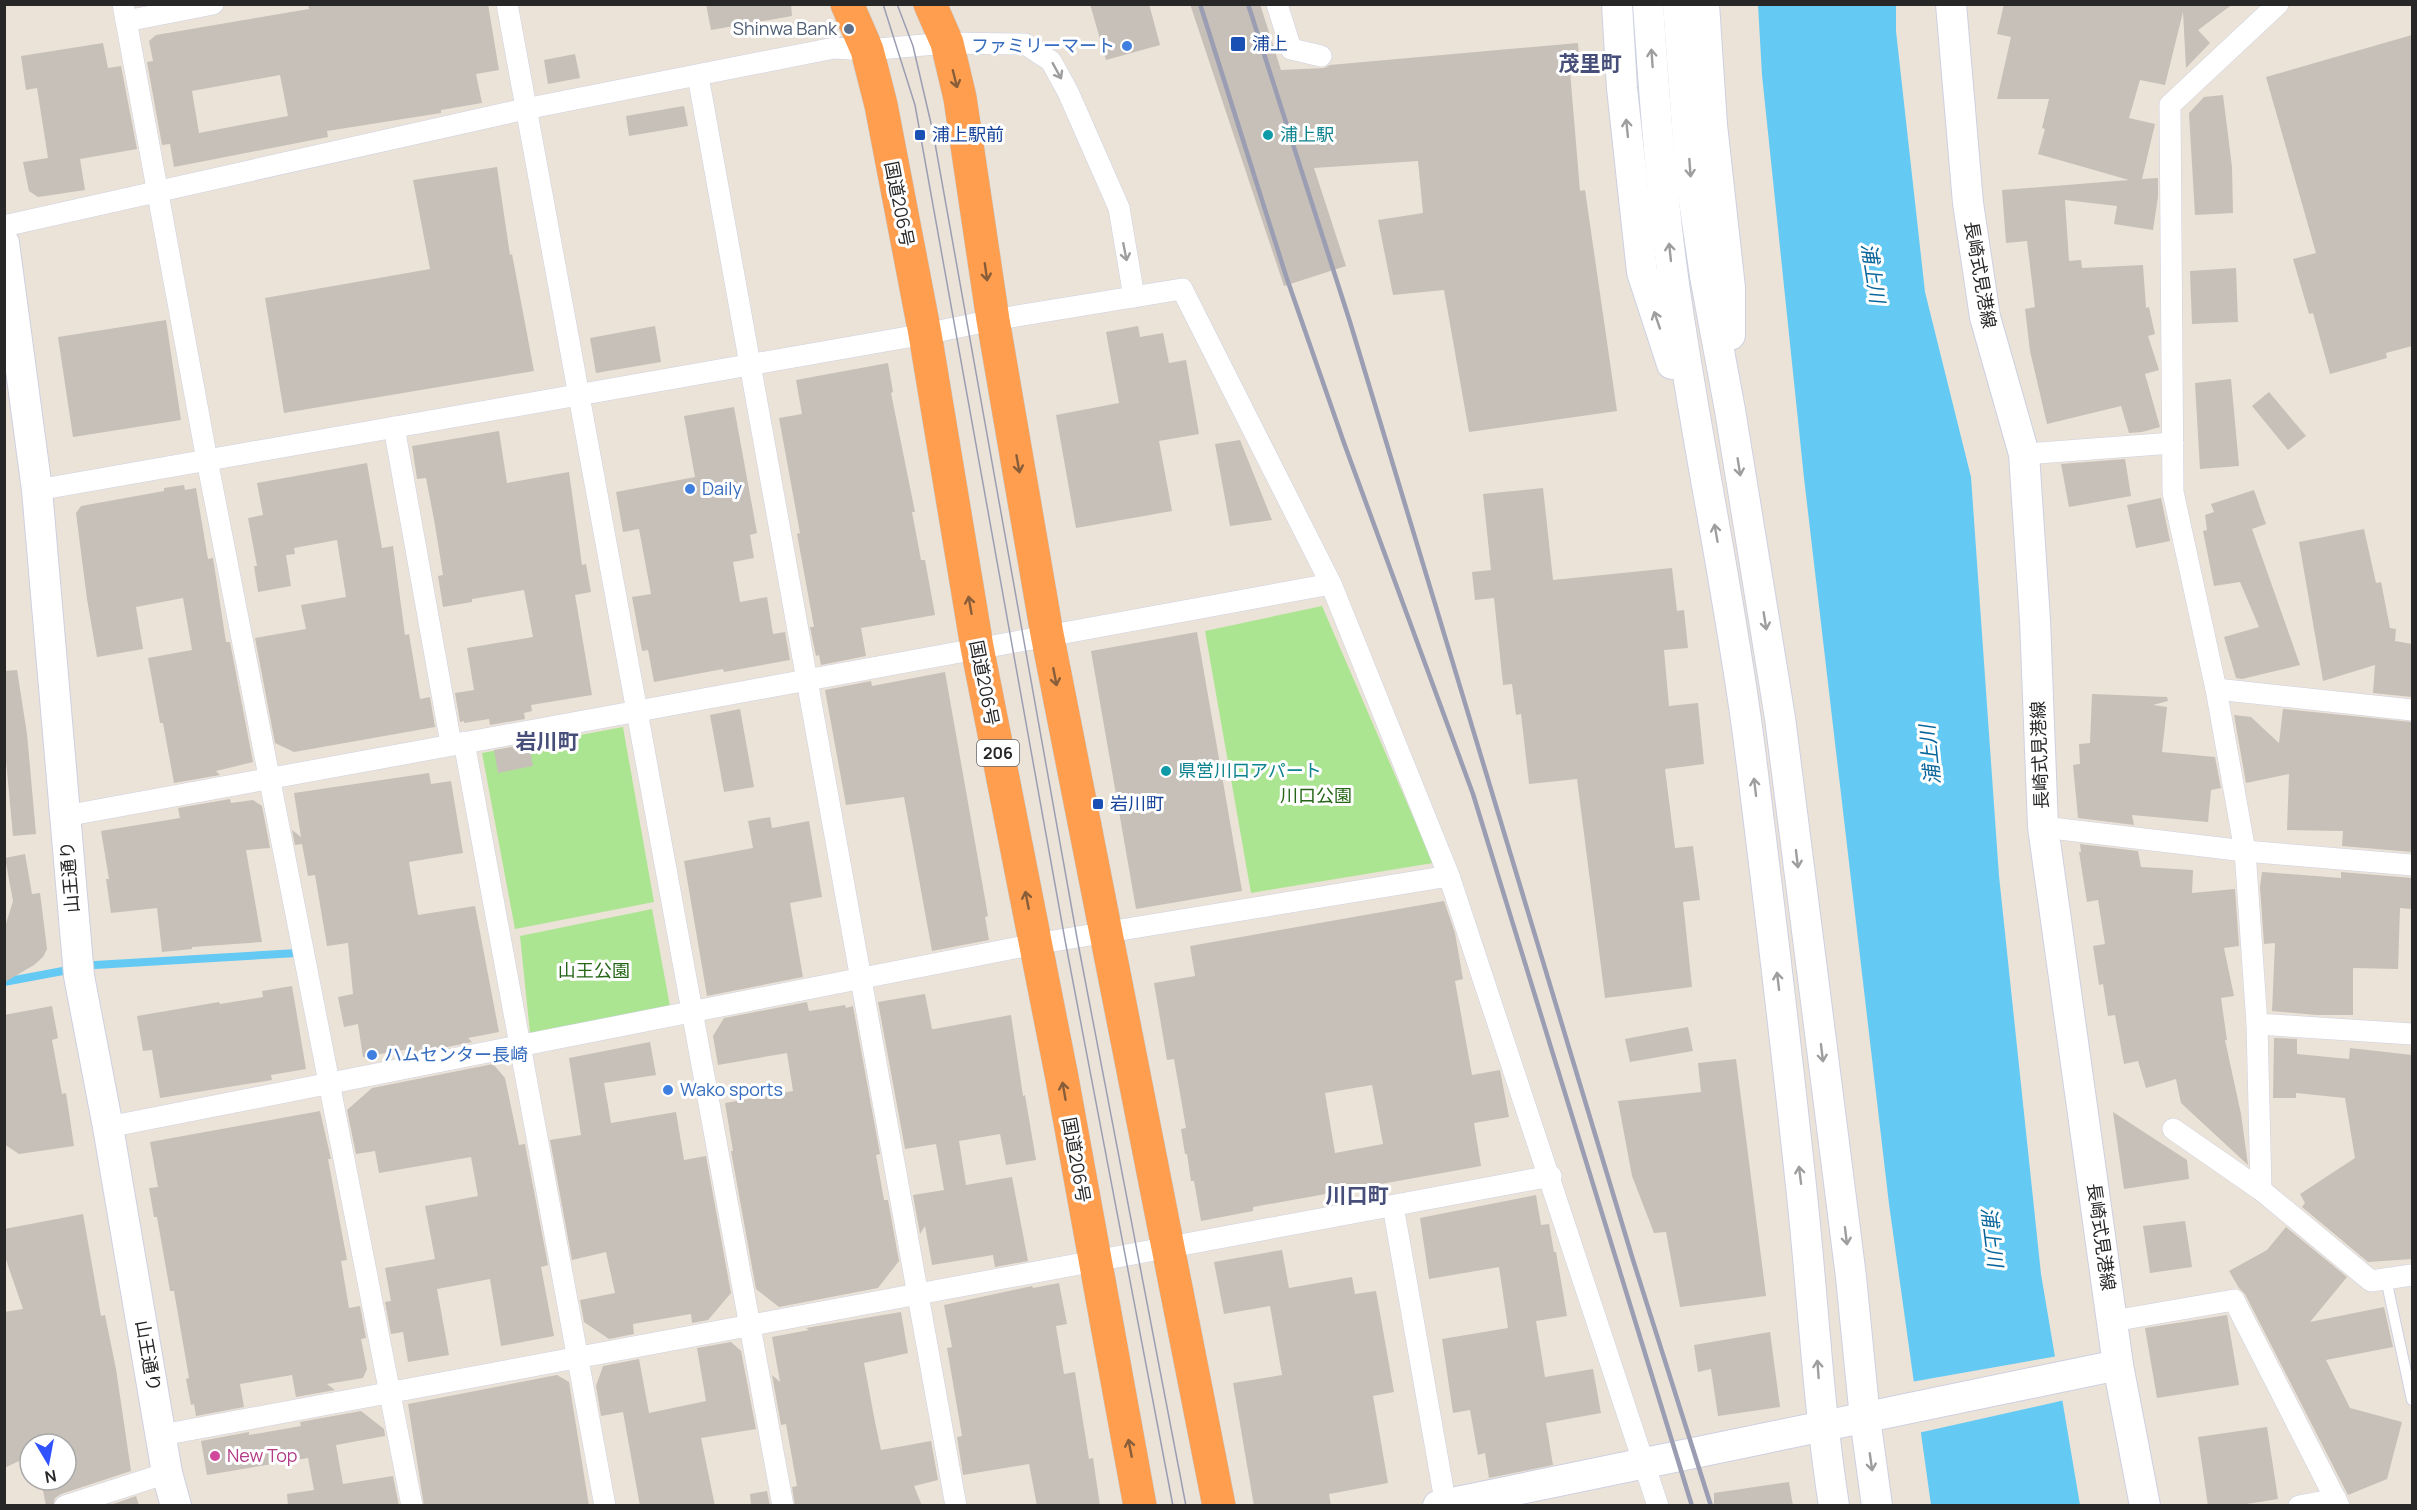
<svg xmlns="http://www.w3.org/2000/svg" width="2417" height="1510" font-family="Manrope,'Noto Sans JP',sans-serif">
<rect width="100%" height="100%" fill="#ebe3d8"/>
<g fill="#ace591">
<polygon points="1322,606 1433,863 1251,893 1205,631"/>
<polygon points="623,727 654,902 515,929 482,753"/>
<polygon points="652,909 670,1006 530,1033 520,936"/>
</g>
<polygon fill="#64caf3" points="1758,5 1896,5 1896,31 1925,292 1971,477 1999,876 2041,1274 2080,1505 1931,1505 1889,1204 1804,478 1762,75"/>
<polygon fill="#ebe3d8" points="2058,1356 2065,1400 1918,1433 1911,1382"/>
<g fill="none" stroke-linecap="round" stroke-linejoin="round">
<polyline stroke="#64caf3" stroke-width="8" points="4,982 95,965 297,953"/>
</g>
<g fill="#c6c0b8" fill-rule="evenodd">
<path d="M308 4H488L499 70 476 74 482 103 441 110V113L327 131 328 137 174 167 170 144 162 145 147 62 153 61 149 41 156 35 309 9ZM280 75 288 116 199 133 192 91Z"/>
<polygon points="706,4 791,4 792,16 711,30"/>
<polygon points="1090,4 1149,4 1160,45 1106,60"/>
<polygon points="1190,4 1260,4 1281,70 1324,68 1330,65 1578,43 1580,70 1570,71 1580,191 1585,190 1617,411 1469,432 1444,290 1393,295 1378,220 1423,213 1418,161 1314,168 1346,266 1284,286"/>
<polygon points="2004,4 2233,4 2198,30 2210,43 2186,68 2183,12 2165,85 2140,80 2129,118 2155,124 2142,179 2158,178 2158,197 2153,230 2114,224 2117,206 2065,200 2069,261 2081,260 2082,268 2143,265 2146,308 2149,307 2155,334 2148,336 2159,370 2145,374 2160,427 2142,432 2129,433 2121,406 2047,424 2030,351 2025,309 2035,307 2027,241 2006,243 2002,190 2129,180 2038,154 2045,129 2042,128 2049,99 1997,99 2011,37 1997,34"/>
<polygon points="2412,35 2412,346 2386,353 2387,358 2330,374 2313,313 2309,314 2293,259 2316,253 2266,77"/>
<polygon points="103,43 108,68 121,66 137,149 80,159 85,190 38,197 29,191 23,162 48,158 37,88 26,90 21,56"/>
<polygon points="575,54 580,78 548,84 544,60"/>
<polygon points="2223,95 2232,167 2233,213 2195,215 2189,113 2204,97"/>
<polygon points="684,106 688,126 629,136 626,116"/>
<polygon points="497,167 510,255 512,254 534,371 284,413 265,298 430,269 413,180"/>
<polygon points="2236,268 2238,322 2192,324 2190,271"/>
<polygon points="166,320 181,420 73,437 58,337"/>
<polygon points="655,326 661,362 596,373 590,338"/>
<polygon points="1138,326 1140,337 1163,333 1169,363 1186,360 1199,434 1159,441 1172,511 1076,528 1056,415 1119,403 1106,332"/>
<polygon points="888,363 893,392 891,393 915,512 912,512 921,560 925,560 935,615 861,628 866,656 821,665 819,655 816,656 810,627 814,627 797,534 800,533 779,418 802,414 796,380"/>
<polygon points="2231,379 2239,466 2200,469 2195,383"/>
<polygon points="2269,392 2306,436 2288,450 2252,406"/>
<polygon points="734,407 757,533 750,535 754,558 733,562 740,602 767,597 773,634 785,632 790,660 724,672 723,669 654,682 648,650 642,651 632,597 651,594 639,529 623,532 616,492 695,477 684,416"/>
<polygon points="499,431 507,483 569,472 582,565 586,564 591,592 575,595 592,695 531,705 532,711 524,713 525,719 490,725 489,719 464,723 464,721 460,722 455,693 474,690 467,648 533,637 524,590 472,599 472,602 443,607 438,576 443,575 435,525 426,478 417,479 412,446"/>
<polygon points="1240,440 1272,520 1230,526 1215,444"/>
<polygon points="2125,459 2131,496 2069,507 2061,464"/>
<polygon points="367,463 382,548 393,546 405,635 409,634 420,699 430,697 435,727 294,752 275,743 255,638 306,629 301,605 346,597 337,540 294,548 295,554 286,555 291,586 258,592 254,566 257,566 248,518 263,515 257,483"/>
<polygon points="184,485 185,490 196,488 208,559 213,558 226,642 230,642 253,762 216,771 220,775 174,783 163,723 160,723 148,658 192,650 183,598 136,607 143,649 97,657 87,599 76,513 81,506 164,491 164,488"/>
<polygon points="1543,488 1553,580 1672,568 1677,611 1684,610 1688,648 1664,650 1669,706 1698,703 1704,764 1665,769 1675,848 1693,846 1700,900 1683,902 1692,987 1605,998 1577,779 1529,784 1521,714 1516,715 1512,684 1503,685 1494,598 1475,600 1472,572 1491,570 1483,494"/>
<polygon points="2254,490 2266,524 2252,529 2300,665 2242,679 2236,678 2224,637 2259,627 2240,582 2214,586 2203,531 2207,530 2205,515 2214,512 2211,504"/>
<polygon points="2161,498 2170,541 2136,548 2127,505"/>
<polygon points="2364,529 2376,583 2381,582 2390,628 2396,629 2395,641 2412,644 2412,697 2373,693 2375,665 2323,681 2299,542"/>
<polygon points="1197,632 1242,891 1136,909 1091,651"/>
<polygon points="17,670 27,734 36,834 13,836 4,739 4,671"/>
<polygon points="945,672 988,916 985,917 989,940 932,951 904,797 846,805 825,690 871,681 872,686"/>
<polygon points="2092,694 2167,697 2168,701 2153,705 2167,707 2162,752 2215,757 2221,788 2211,790 2208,822 2132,815 2134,825 2078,818 2073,765 2080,764 2079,744 2090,743"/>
<polygon points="740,709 754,787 724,792 710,715"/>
<polygon points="2283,709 2412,722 2412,852 2342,846 2343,831 2287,830 2289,774 2246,783 2234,715 2251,717 2279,743"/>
<polygon points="529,744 533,766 498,773 494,750"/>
<polygon points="429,773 431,784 451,781 463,853 409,862 418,915 475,906 499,1032 468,1038 472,1042 408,1055 415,1048 363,1057 358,1024 344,1027 338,997 353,994 348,943 327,946 315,875 308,876 302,844 295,845 292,830 301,837 294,793"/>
<polygon points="230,799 231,803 253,800 262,806 270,848 246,850 262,942 192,947 192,949 162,952 157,908 111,913 106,879 109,879 101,831 180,818 178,808"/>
<polygon points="770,817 772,828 809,821 822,897 790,903 803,977 707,996 684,861 753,848 748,821"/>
<polygon points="2080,844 2138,851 2141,867 2193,870 2192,893 2235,889 2239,946 2224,948 2234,996 2221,998 2227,1040 2225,1040 2241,1114 2248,1165 2181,1103 2176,1079 2146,1088 2138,1061 2124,1064 2115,1015 2108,1016 2103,984 2099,985 2093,946 2105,944 2098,900 2087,902 2079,852 2081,852"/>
<polygon points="25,854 32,894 40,893 47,949 43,957 34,965 5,982 4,930 13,901 5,858"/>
<polygon points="2262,872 2341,878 2341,872 2412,878 2412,909 2400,908 2398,969 2353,968 2353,1015 2317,1015 2272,1011 2275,943 2264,944 2260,887"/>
<path d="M1444 901 1455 933 1463 979 1455 981 1472 1075 1500 1070 1509 1117 1474 1123 1481 1166 1253 1207V1211L1201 1221 1194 1181H1191L1187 1154H1185L1181 1129 1186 1128 1174 1059 1167 1060 1154 983 1195 976 1190 946ZM1372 1085 1383 1144 1335 1153 1325 1093Z"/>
<polygon points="292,986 306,1069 271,1075 272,1080 160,1098 152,1050 143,1051 137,1016 219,1002 220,1004 263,997 262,991"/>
<polygon points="925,994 932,1029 934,1029 1011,1015 1023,1096 1025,1095 1036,1160 1006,1165 1000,1134 959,1141 966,1185 1012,1177 1028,1261 995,1267 993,1255 932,1265 925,1226 920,1234 913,1195 944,1190 936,1144 905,1149 878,1002"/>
<polygon points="807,1002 809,1011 845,1005 846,1008 853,1006 880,1154 876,1155 884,1200 888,1200 899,1261 878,1288 779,1307 756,1289 731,1151 733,1151 725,1103 793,1091 787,1053 718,1065 713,1036 724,1018"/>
<polygon points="52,1006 58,1038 52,1040 62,1094 66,1093 74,1146 19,1154 4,1144 4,1015"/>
<polygon points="1688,1027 1693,1051 1630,1062 1625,1039"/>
<polygon points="2274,1038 2297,1039 2297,1054 2349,1059 2350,1048 2412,1055 2412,1259 2368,1262 2302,1207 2305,1203 2300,1194 2355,1158 2345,1098 2296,1093 2296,1098 2273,1098"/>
<polygon points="650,1042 656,1075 604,1083 611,1123 676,1112 684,1160 706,1156 731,1293 708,1320 692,1323 691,1314 633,1324 634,1334 609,1339 584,1322 580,1300 615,1293 606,1252 572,1260 550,1140 581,1135 569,1058"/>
<polygon points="1736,1059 1766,1296 1680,1307 1666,1232 1654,1233 1632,1176 1618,1101 1701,1092 1698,1063"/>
<polygon points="493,1064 505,1078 519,1145 525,1144 548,1265 541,1267 554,1336 501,1346 490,1279 437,1289 449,1355 408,1362 403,1332 391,1334 385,1302 391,1301 385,1268 435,1259 425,1206 478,1196 471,1157 379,1173 375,1151 356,1154 347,1110 372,1088"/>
<polygon points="320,1111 331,1159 328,1159 347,1260 341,1261 349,1308 360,1306 366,1338 361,1339 367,1369 363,1378 327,1384 335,1390 296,1397 292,1375 240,1384 244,1407 196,1416 194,1404 191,1405 186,1379 189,1378 174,1291 170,1291 157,1217 154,1217 149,1188 158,1187 150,1142"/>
<polygon points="2113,1112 2187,1160 2189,1179 2124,1189"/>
<polygon points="1536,1195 1541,1225 1549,1224 1554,1252 1556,1252 1567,1316 1536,1321 1545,1377 1593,1369 1601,1413 1546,1423 1553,1465 1489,1478 1485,1453 1478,1455 1470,1410 1453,1413 1442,1339 1508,1328 1499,1267 1429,1279 1420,1218"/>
<polygon points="83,1214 101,1316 105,1315 116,1369 131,1471 61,1494 55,1498 53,1506 46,1506 41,1480 66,1480 66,1444 30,1444 30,1456 4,1468 4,1312 23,1309 4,1254 4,1229"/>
<polygon points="2185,1221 2192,1267 2150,1273 2143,1226"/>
<polygon points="2286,1227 2347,1277 2310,1322 2384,1307 2393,1347 2326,1360 2350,1408 2402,1422 2387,1479 2348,1495 2245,1294 2239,1288 2229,1271 2267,1250"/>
<polygon points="1282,1250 1289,1288 1352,1277 1355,1294 1376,1291 1394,1392 1373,1396 1388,1483 1329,1494 1331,1506 1254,1506 1233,1383 1282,1375 1270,1306 1224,1314 1214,1262"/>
<polygon points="1059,1283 1067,1324 1056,1326 1064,1374 1075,1372 1089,1459 1093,1458 1100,1506 1037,1506 1029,1464 963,1475 957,1437 962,1436 947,1348 952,1347 944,1305 1032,1286 1033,1288"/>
<polygon points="901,1312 908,1353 864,1363 875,1422 881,1450 931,1441 938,1480 914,1486 922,1506 795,1506 792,1487 797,1486 786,1424 781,1425 772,1375 780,1382 772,1337 809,1330 806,1328"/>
<polygon points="2227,1315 2239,1385 2157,1398 2145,1328"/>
<polygon points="1770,1332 1780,1407 1718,1416 1711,1369 1698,1372 1694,1345"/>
<polygon points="731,1342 741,1351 756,1429 701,1438 715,1506 640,1506 623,1412 601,1416 596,1386 603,1366 639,1359 649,1413 706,1401 697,1348"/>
<polygon points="557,1375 569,1382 589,1506 424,1506 408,1404"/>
<polygon points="361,1411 384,1429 385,1436 336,1445 343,1484 393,1476 399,1506 288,1506 287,1494 314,1490 308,1458 207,1475 201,1441 249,1432 249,1435 301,1426 300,1422"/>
<polygon points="2267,1427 2278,1499 2234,1506 2208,1506 2198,1437"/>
<polygon points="1789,1482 1793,1506 1714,1506 1714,1493"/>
<polygon points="767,1491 770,1506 751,1506 750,1494"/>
<polygon points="136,1496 139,1506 108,1506"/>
</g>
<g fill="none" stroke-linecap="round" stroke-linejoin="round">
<g stroke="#cdd0e1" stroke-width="12">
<polyline id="lane" points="2386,1279 2412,1400"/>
</g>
<g stroke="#cdd0e1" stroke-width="22">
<g id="street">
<polyline points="123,4 207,460 412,1506"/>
<polyline points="507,4 783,1506"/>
<polyline points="1277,4 1291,49 1321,56"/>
<polyline points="2278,4 2170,105 2173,492 2216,689 2245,851 2257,1024 2412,1034"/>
<polyline points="126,21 213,4"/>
<polyline points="698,76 956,1506"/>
<polyline points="4,226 525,109 834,48 867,50 947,43 1025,44 1051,61 1068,92 1119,208 1134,297"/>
<polyline points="394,427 451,744"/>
<polyline points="2024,454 2173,443"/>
<polyline points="37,490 925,334 993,320 1182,289 1331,584 1449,876 1658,1506"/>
<polyline points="2216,689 2412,710"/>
<polyline points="464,742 605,1506"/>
<polyline points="65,816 1331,584"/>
<polyline points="2043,827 2245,851 2412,865"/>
<polyline points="2257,1024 2261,1190"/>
<polyline points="108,1127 1035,944 1449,876"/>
<polyline points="2173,1129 2261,1190 2371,1281 2412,1275"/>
<polyline points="1393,1206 1446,1506"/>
<polyline points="2113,1321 2234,1300 2339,1506"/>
<polyline points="162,1435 1551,1176"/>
<polyline points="65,1506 167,1473"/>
<polyline points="2299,1506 2336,1499"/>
</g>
</g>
<g stroke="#cdd0e1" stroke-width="32">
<g id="secondary">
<polyline points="1617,4 1622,88 1642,272 1672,364"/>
<path d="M1648 4C1654 90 1660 177 1671 262 1692 423 1728 581 1749 742 1768 893 1786 1044 1802 1195 1813 1299 1818 1403 1834 1506"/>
<polyline points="1678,4 1691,180 1705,276 1730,410 1780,718 1851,1277 1865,1418 1877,1506"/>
<polyline points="1704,4 1712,125 1730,288 1730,335"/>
<polyline points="1951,4 1968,203 1985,317 2024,454 2035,620 2043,827 2118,1365 2145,1506"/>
<polyline points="4,243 37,490 79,976 108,1127 167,1473 176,1506"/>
<polyline points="1438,1506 2118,1365"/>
</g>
</g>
<g stroke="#c7c7c7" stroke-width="34">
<g id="highway">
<polyline points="847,4 867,50 881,105 925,334 977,647 1062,1078 1140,1506"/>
<polyline points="930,4 947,43 960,98 993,320 1047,634 1219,1506"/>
</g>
</g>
<use href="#lane" stroke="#fff" stroke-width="10"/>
<use href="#street" stroke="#fff" stroke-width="21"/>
<use href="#secondary" stroke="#fff" stroke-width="30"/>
<use href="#highway" stroke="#ff9e4e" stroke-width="33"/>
<g stroke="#9b9eb3" stroke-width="1.5">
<polyline points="883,4 915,105 1065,940 1173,1506"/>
<polyline points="897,4 913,46 933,132 1077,938 1186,1506"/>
</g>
<g stroke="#9b9eb3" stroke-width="4.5">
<polyline points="1200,4 1286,276 1344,443 1473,794 1692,1506"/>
<polyline points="1248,4 1350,322 1633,1260 1711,1506"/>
</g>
</g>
<defs><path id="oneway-shaft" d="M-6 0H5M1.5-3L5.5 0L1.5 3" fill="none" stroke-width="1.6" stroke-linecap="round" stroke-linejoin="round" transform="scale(1.5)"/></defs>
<g stroke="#9e9e9e">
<use href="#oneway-shaft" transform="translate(1652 58) rotate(-94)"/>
<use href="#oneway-shaft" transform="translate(1057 71) rotate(61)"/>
<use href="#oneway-shaft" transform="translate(1627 128) rotate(-96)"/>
<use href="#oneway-shaft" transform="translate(1690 168) rotate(86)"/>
<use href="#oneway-shaft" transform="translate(1125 252) rotate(79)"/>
<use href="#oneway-shaft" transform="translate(1670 252) rotate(-96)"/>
<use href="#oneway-shaft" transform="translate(1657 320) rotate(-109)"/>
<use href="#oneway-shaft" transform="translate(1739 467) rotate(81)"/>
<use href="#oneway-shaft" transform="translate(1716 533) rotate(-100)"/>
<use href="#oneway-shaft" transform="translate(1765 621) rotate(81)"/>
<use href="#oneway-shaft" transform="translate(1755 787) rotate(-97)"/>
<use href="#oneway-shaft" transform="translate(1797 859) rotate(83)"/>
<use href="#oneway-shaft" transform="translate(1778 981) rotate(-97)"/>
<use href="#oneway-shaft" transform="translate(1822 1053) rotate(83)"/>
<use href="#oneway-shaft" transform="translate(1800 1175) rotate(-97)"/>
<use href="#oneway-shaft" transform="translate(1846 1236) rotate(83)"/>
<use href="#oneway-shaft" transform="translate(1818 1369) rotate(-94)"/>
<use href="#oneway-shaft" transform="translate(1871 1462) rotate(82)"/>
</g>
<g stroke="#885d39">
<use href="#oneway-shaft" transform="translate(955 79) rotate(76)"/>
<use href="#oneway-shaft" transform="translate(986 272) rotate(82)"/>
<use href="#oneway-shaft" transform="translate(1018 464) rotate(80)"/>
<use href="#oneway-shaft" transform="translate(970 605) rotate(-100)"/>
<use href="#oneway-shaft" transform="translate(1055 677) rotate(79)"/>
<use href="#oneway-shaft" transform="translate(1027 900) rotate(-101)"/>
<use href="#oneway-shaft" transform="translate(1064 1091) rotate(-100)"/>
<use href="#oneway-shaft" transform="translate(1130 1448) rotate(-101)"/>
</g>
<circle fill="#5c6f8a" stroke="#fff" stroke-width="2" cx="849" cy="29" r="6"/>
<g fill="#1a4fb4" stroke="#fff" stroke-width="2">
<rect x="1230" y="36" width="16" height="16" rx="3"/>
<rect x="914" y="129" width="12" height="12" rx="3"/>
<rect x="1092" y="798" width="12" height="12" rx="3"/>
</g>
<g fill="#3f7fe0" stroke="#fff" stroke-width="2">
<circle cx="1127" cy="46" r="6"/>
<circle cx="690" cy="489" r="6"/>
<circle cx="372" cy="1055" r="6"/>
<circle cx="668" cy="1090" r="6"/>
</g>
<g fill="#0f9aa8" stroke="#fff" stroke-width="2">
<circle cx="1268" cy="135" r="6"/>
<circle cx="1166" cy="771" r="6"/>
</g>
<circle fill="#d1479c" stroke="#fff" stroke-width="2" cx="215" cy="1456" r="6"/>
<g text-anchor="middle" stroke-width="6" stroke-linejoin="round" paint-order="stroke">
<rect fill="#fff" stroke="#686868" stroke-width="1.5" x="977" y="740" width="42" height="26" rx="4.5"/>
<g font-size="16" font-weight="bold" fill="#272727">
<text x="998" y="759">206</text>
</g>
<g font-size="18" fill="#4e5e75" stroke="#fff" text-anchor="end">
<text x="837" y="35">Shinwa Bank</text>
</g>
<g font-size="18" fill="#164399" stroke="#fff" text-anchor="start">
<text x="1252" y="50">浦上</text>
<text x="932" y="141">浦上駅前</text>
<text x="1110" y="810">岩川町</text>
</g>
<g font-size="18" fill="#366cbe" stroke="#fff" text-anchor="start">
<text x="1115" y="52" text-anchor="end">ファミリーマート</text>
<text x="702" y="495">Daily</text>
<text x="384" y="1061">ハムセンター長崎</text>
<text x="680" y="1096">Wako sports</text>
</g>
<g font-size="18" fill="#0d838f" stroke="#fff" text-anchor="start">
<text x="1280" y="141">浦上駅</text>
<text x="1178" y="777">県営川口アパート</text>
</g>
<g font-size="18" fill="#272727" stroke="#fff">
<text transform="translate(899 204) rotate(79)" y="6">国道206号</text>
<text transform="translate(1980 275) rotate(80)" y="6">長崎式見港線</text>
<text transform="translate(984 683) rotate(79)" y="6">国道206号</text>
<text transform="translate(2040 755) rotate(-92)" y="6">長崎式見港線</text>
<text transform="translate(70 877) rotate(-95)" y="6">山王通り</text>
<text transform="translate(1076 1160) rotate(80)" y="6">国道206号</text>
<text transform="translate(2101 1237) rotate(82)" y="6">長崎式見港線</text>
<text transform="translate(148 1356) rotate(80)" y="6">山王通り</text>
</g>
<g font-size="18" fill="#256616" stroke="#fff">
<text x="1316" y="802">川口公園</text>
<text x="594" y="977">山王公園</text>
</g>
<g font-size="18" fill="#b23c85" stroke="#fff" text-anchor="start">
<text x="227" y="1462">New Top</text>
</g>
<g font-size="20" font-style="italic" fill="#08659b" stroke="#fff">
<text transform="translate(1873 273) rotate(81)" y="7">浦上川</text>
<text transform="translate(1930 755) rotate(-96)" y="7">浦上川</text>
<text transform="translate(1992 1237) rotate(83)" y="7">浦上川</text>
</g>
<g font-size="21" font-weight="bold" fill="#464e79" stroke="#fff">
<text x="1590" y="71">茂里町</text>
<text x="547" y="749">岩川町</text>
<text x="1357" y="1203">川口町</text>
</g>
</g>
<rect width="2417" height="1510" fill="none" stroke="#272727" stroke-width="12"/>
<g transform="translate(48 1462) rotate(170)"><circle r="28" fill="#ffffff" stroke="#a9a9a9" stroke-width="1.5"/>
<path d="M0-4.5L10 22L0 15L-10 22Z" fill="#3053ff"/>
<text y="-9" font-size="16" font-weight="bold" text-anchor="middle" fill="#272727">N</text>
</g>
</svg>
